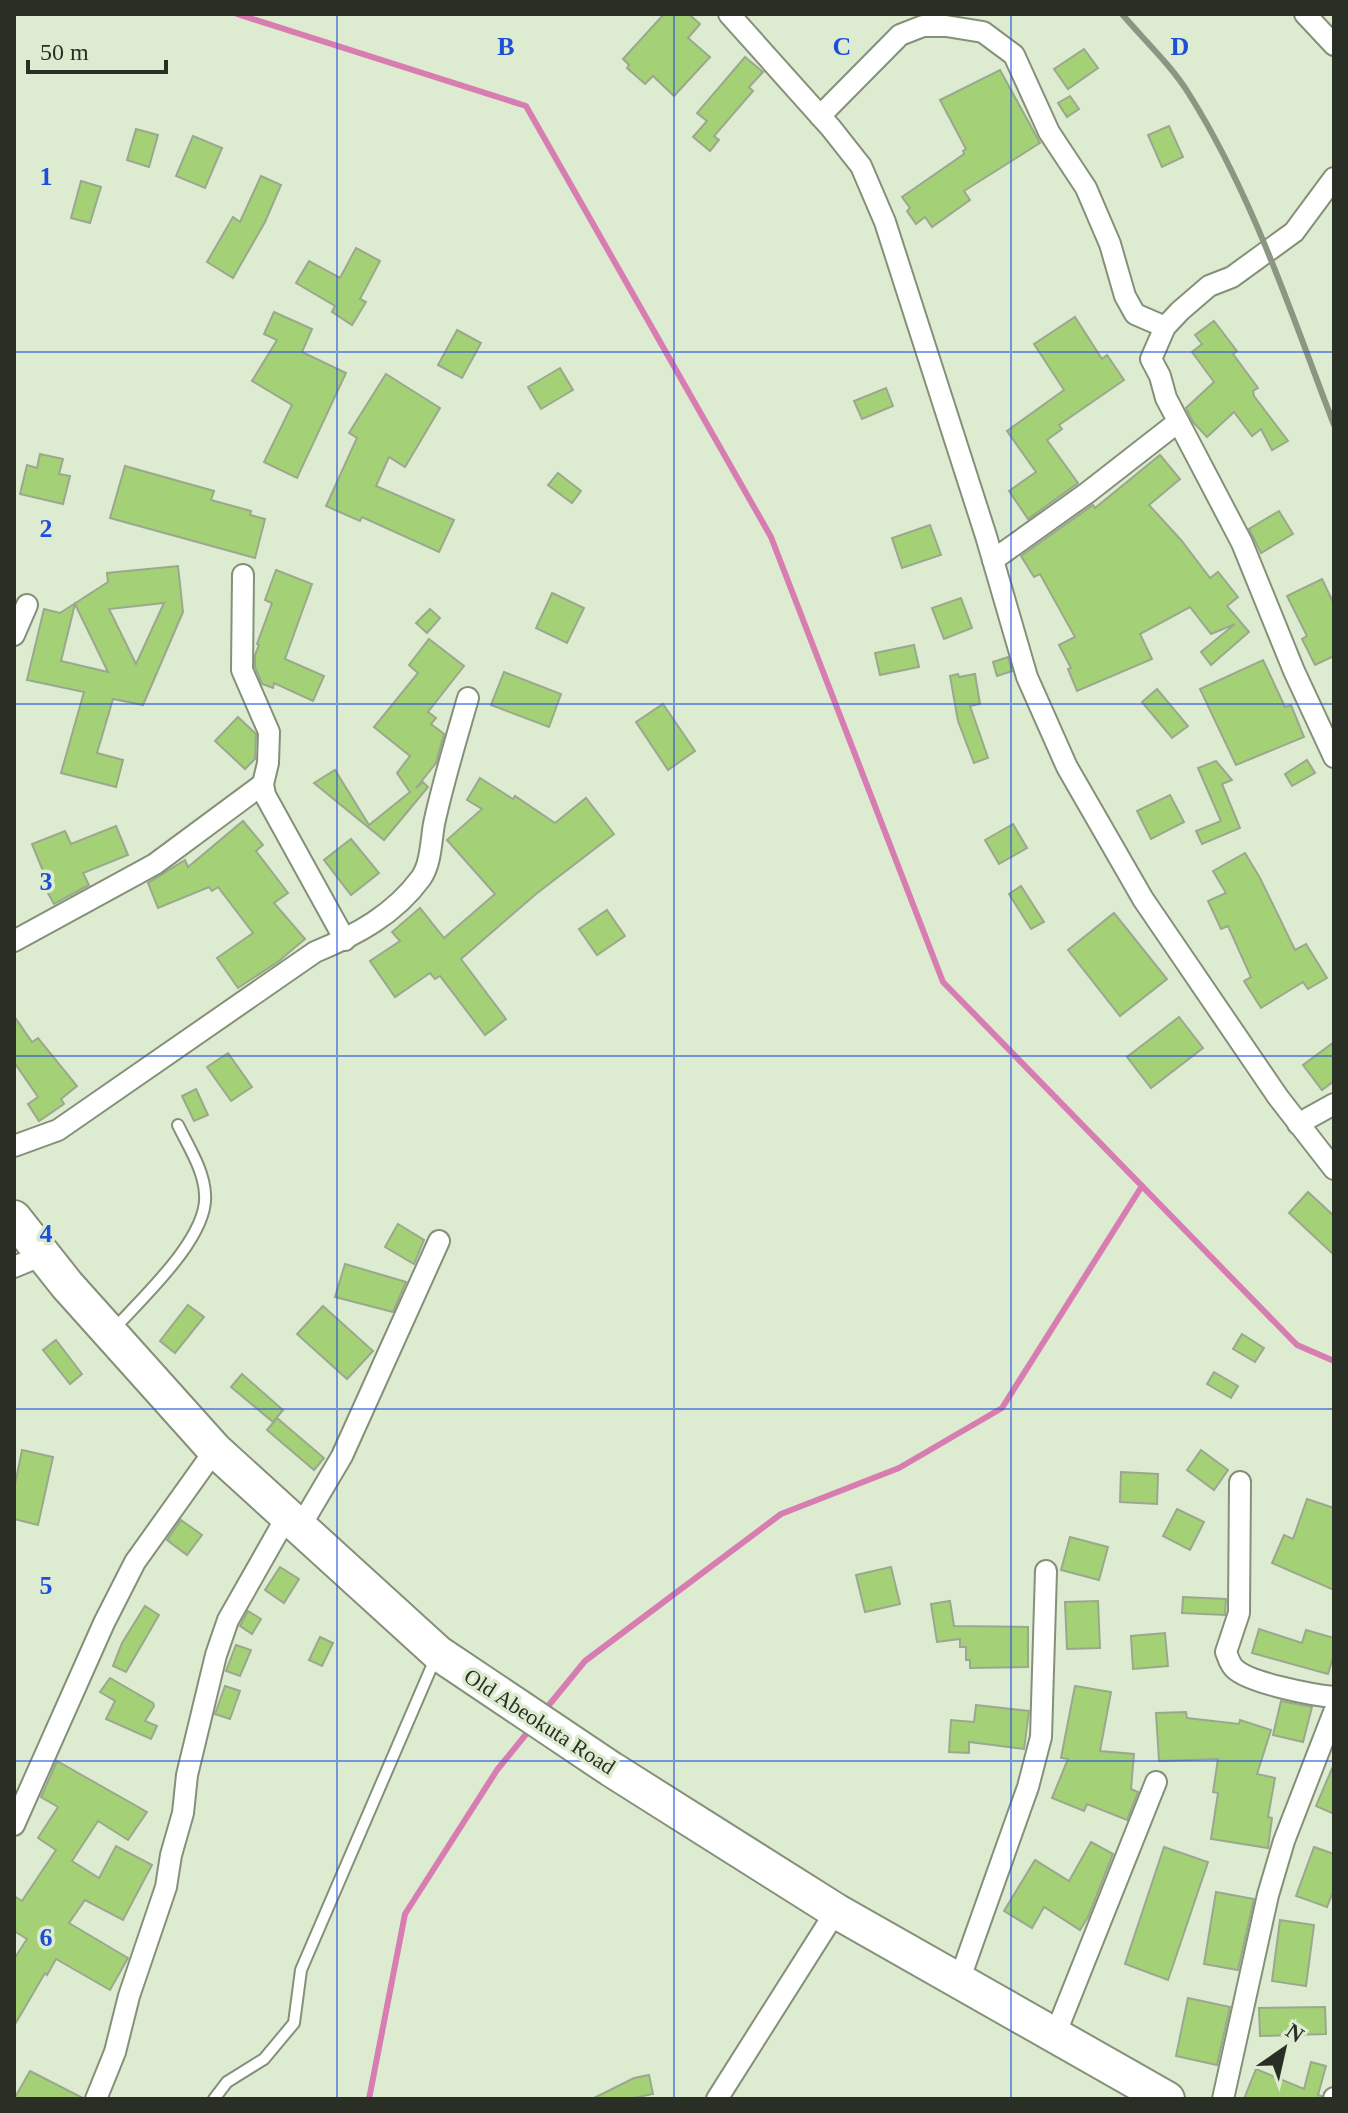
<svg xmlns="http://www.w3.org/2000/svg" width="1348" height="2113" font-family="Georgia,serif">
<rect width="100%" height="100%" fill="#ddecd1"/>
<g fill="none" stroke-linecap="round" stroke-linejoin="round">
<g stroke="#d87db1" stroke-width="6">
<polyline points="237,14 526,106 771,537 943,982 1297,1345 1334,1361"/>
<polyline points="549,1705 585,1661 781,1514 899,1468 1002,1408 1142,1186"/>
<polyline points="369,2099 405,1914 497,1770 527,1733"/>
</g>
</g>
<g fill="#a4d176" stroke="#9aa88e" stroke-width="2" fill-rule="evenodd">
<polygon points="664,14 689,14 700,24 688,38 710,57 674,96 653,76 645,84 627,68 629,65 623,59"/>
<polygon points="1084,49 1098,68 1068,89 1054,69"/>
<polygon points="745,57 763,72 749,87 753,91 714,136 719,140 710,151 693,137 707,121 697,113"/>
<polygon points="1000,70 1040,143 964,191 970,200 932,227 925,217 916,224 907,211 910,208 902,197 964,154 963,151 966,149 940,100"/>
<polygon points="1070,96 1079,109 1067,117 1058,103"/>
<polygon points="1169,126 1183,157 1162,167 1148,135"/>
<polygon points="136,129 158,135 149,167 127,160"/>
<polygon points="193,136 222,148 205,188 176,176"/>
<polygon points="261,176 281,185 265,222 233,278 207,262 233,217 240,222"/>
<polygon points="81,181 101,187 90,223 71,218"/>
<polygon points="356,248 380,261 360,299 366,302 352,325 332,312 335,306 296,283 309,261 340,278"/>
<polygon points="274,312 312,329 302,352 346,373 297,478 264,462 292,405 252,381 277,340 264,334"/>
<polygon points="1075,317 1102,359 1107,355 1124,380 1059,425 1062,429 1047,440 1078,483 1028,519 1009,491 1036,472 1007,431 1064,390 1034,344"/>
<polygon points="1214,321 1237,351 1233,354 1258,388 1253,391 1254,396 1288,441 1272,450 1261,429 1252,436 1234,412 1207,437 1193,422 1186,408 1214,382 1192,352 1202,344 1195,335"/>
<polygon points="457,330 481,343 462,378 438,365"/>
<polygon points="560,368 573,390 541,409 528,387"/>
<polygon points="386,374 440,408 405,467 389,457 376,486 454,520 439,552 362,517 360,521 326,506 357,438 349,433"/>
<polygon points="886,388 893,406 862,419 854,401"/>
<polygon points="40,454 63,459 59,474 70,476 63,504 20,494 27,465 37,468"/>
<polygon points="1160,455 1180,479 1149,505 1181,540 1210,578 1218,572 1238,597 1227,606 1249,632 1211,665 1201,652 1235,624 1211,634 1190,607 1140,634 1152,659 1077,691 1068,669 1071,668 1059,645 1075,637 1040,574 1034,577 1021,556 1093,505 1095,508"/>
<polygon points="125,466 214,491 211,500 251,511 250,515 265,519 255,558 110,518"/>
<polygon points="558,473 581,491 572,503 548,485"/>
<polygon points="1279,511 1293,534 1261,553 1249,529"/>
<polygon points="930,525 941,555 902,568 892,538"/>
<path d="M178 566 183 612 143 705 113 699 97 753 123 760 116 787 61 773 84 692 27 680 44 609 60 613 108 582 107 573ZM164 603 136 664 109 609ZM75 604 108 672 61 661Z"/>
<polygon points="276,570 312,584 285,659 324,676 313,701 274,683 273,688 262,684 255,667 255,655 259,645 257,644 272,603 265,600"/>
<polygon points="1322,579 1334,604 1334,656 1315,665 1302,639 1307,636 1287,596"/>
<polygon points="552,593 584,608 567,643 536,628"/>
<polygon points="961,598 972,628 944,639 932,608"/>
<polygon points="430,609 440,618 427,633 416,623"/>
<polygon points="429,639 464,666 428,712 436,718 431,724 444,734 436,763 416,788 423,782 428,787 384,840 314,783 335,770 369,825 410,792 397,773 410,756 374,727 418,673 409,665"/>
<polygon points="914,645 919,667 880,675 875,653"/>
<polygon points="1008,657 1012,671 997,676 993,662"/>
<polygon points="1263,660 1285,707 1291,705 1304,737 1236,765 1200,689"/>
<polygon points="504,672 561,694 549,727 491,705"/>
<polygon points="958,674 959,677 975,674 980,704 970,706 988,758 974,763 958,721 950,676"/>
<polygon points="1157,689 1188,726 1172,738 1142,702"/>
<polygon points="663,704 695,751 668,770 636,722"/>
<polygon points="238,717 256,734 255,759 245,769 215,741"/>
<polygon points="1307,760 1315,773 1292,786 1285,774"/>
<polygon points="1216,761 1232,780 1222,784 1240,828 1202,844 1196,831 1221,821 1198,768"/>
<polygon points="480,778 513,799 515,796 555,823 586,798 614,834 536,894 461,959 506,1019 485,1035 440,976 435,979 430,973 395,997 370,961 400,941 392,932 420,908 444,938 495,894 447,840 482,809 467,800"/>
<polygon points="1170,795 1184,822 1151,839 1137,811"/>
<polygon points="243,821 263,845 256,851 288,893 274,903 305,939 279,961 238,988 217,958 253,933 218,887 212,891 209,887 158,908 148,883 185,860 188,867"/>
<polygon points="1013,824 1027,848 999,864 985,840"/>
<polygon points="116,826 128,855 83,873 89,885 54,904 44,886 48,883 32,844 65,831 71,844"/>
<polygon points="351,839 379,873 351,895 324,860"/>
<polygon points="1245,853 1260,878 1295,950 1306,944 1327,978 1308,989 1303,982 1261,1008 1244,981 1251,977 1228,926 1221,929 1208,901 1226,893 1213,871"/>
<polygon points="1021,886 1044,922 1031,929 1009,894"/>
<polygon points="607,910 625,936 597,955 579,929"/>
<polygon points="1114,913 1167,979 1120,1016 1068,950"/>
<polygon points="14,1016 32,1042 38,1038 77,1086 61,1099 64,1104 39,1121 28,1104 38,1097 14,1062"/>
<polygon points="1179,1017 1203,1048 1151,1088 1127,1057"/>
<polygon points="1334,1042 1334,1081 1322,1090 1303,1065"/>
<polygon points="228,1053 252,1087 231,1101 207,1067"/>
<polygon points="196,1089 208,1115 194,1121 182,1096"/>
<polygon points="1308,1192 1334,1216 1334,1255 1289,1213"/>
<polygon points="398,1224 424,1240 414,1264 385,1247"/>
<polygon points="345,1264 406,1282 393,1312 335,1297"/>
<polygon points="188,1305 204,1317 175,1353 160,1341"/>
<polygon points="323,1306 373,1351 347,1379 297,1334"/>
<polygon points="1242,1334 1264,1348 1255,1362 1233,1349"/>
<polygon points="56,1340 82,1374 70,1384 43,1350"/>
<polygon points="1214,1372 1238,1386 1231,1398 1207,1384"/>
<polygon points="242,1374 283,1410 273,1422 231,1387"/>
<polygon points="277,1418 324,1458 314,1470 267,1430"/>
<polygon points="22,1450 53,1457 38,1525 14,1519 14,1489"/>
<polygon points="1201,1450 1228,1470 1214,1490 1187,1470"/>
<polygon points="1121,1472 1158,1474 1157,1504 1120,1502"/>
<polygon points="1307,1499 1334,1508 1334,1590 1272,1563 1284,1535 1293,1539"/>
<polygon points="1177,1509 1204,1522 1190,1550 1163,1536"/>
<polygon points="181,1520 202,1535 187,1555 167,1540"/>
<polygon points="1070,1537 1108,1547 1099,1580 1061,1570"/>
<polygon points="280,1567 299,1579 284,1603 265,1590"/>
<polygon points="891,1567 900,1604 865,1612 856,1575"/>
<polygon points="1183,1597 1226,1599 1225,1615 1182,1613"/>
<polygon points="950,1601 954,1626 1028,1627 1028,1667 970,1668 970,1660 966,1660 966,1647 960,1647 960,1639 937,1642 931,1604"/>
<polygon points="1098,1601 1100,1648 1067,1649 1065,1602"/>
<polygon points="145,1606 159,1615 126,1672 113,1666 122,1643"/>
<polygon points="248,1611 261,1619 252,1634 240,1626"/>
<polygon points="1259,1629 1302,1643 1306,1630 1334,1638 1334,1654 1328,1674 1252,1653"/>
<polygon points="1165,1633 1168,1666 1133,1669 1131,1636"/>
<polygon points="320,1637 333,1643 322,1666 309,1660"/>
<polygon points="236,1645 251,1650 240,1676 226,1671"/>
<polygon points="110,1678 153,1703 154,1706 145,1721 157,1726 151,1739 106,1719 115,1701 100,1692"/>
<polygon points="225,1686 240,1691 230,1719 215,1714"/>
<polygon points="1075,1686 1111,1692 1100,1751 1134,1754 1131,1789 1138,1792 1127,1820 1087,1804 1084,1811 1052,1798 1068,1759 1061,1758"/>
<polygon points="1281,1701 1312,1707 1303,1742 1273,1735"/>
<polygon points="976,1705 1029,1711 1024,1749 969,1742 969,1753 949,1752 951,1720 974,1722"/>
<polygon points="1186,1712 1187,1718 1239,1724 1240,1720 1271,1730 1257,1774 1275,1778 1268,1817 1272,1818 1268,1848 1211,1839 1218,1793 1213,1792 1218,1759 1159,1761 1156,1713"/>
<polygon points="57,1761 147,1812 128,1840 98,1821 72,1861 99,1878 116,1846 152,1865 123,1920 85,1900 69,1923 128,1958 110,1990 56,1959 47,1975 45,1973 14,2026 14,1959 27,1939 14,1931 14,1896 22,1901 56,1850 38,1838 58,1807 41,1797"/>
<polygon points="1334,1764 1334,1814 1316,1806"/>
<polygon points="1091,1842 1113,1854 1088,1917 1080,1930 1044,1907 1032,1928 1004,1911 1035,1860 1069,1881"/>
<polygon points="1164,1847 1208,1862 1168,1980 1125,1964"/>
<polygon points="1314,1847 1334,1854 1334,1889 1327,1907 1296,1896"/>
<polygon points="1216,1892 1254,1899 1238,1970 1204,1964"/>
<polygon points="1280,1920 1314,1925 1306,1986 1272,1981"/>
<polygon points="1188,1998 1230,2007 1217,2065 1176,2056"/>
<polygon points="1325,2007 1326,2034 1260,2036 1259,2008"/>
<polygon points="1311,2062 1326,2066 1318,2095 1321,2096 1321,2099 1244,2099 1256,2069 1304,2089"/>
<polygon points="30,2071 83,2098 83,2099 14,2099"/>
<polygon points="649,2075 653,2094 628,2099 592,2099 634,2078"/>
</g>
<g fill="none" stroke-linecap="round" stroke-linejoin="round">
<g stroke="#849178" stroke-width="14">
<g id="lane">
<path d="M114 1329C142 1298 209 1237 205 1194 204 1170 188 1146 178 1125"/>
<polyline points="214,2099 227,2082 264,2059 294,2023 301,1970 435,1659"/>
</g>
</g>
<g stroke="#849178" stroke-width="24">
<g id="street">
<polyline points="729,14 831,128 861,166 885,222 986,536 1027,677 1067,767 1143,899 1278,1097 1334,1169"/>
<polyline points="1305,14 1334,45"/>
<polyline points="820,116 900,35 923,26 946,26 983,32 1014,55 1049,132 1086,188 1110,244 1125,296 1135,314 1165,327"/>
<polyline points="1334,178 1294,232 1232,277 1209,286 1180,311 1165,327 1151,359 1160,376 1166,398 1242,543 1294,671 1334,757"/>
<polyline points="993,560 1087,493 1178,422"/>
<polyline points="243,575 242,670 269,732 268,763 263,784 265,795 345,940"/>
<polyline points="14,635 27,605"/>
<polyline points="14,941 155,864 263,784"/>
<polyline points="1298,1124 1334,1104"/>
<path d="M14 1146 58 1130 315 952C356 935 394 915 421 878 431 864 431 841 434 824 443 782 456 740 468 698"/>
<polyline points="14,1267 43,1255"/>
<path d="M1240 1482 1239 1613 1226 1652C1228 1657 1230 1665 1235 1669 1250 1683 1312 1695 1334 1697"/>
<polyline points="300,1527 342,1456 439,1241"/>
<polyline points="14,1825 104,1623 135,1562 215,1450"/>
<polyline points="959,1981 1028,1787 1041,1737 1046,1571"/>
<polyline points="1055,2035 1156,1782"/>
<polyline points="96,2099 115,2052 129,1996 166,1887 171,1855 183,1813 187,1775 216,1655 228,1620 287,1516"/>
<polyline points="717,2099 836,1911"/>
<polyline points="1223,2099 1268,1895 1284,1841 1334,1712"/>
<polyline points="1334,2099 1334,2098"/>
</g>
</g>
<g stroke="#849178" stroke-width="38">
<polyline id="highway" points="14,1218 67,1285 215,1450 438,1653 611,1769 836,1911 1167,2099"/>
</g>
<use href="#lane" stroke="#fff" stroke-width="10"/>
<use href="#street" stroke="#fff" stroke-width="20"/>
<use href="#highway" stroke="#fff" stroke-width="34"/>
<path stroke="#8c9683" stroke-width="6" d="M1122 14C1144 40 1171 65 1189 94 1253 196 1291 313 1334 425"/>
</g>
<path fill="none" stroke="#1d4ed8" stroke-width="2" stroke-opacity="0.55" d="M337 14V2099M674 14V2099M1011 14V2099M14 352H1334M14 704H1334M14 1056H1334M14 1409H1334M14 1761H1334"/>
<g text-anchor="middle" stroke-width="7" stroke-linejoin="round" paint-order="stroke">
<g font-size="22" fill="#2a2f25" stroke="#ddecd1">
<text transform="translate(540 1721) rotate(33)" y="8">Old Abeokuta Road</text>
</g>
</g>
<g font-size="26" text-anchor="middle" font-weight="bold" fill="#1d4ed8" stroke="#ddecd1" stroke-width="7" stroke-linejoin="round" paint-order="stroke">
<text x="506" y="55">B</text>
<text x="842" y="55">C</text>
<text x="1180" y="55">D</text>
<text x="46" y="185">1</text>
<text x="46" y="537">2</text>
<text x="46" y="890">3</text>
<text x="46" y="1242">4</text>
<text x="46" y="1594">5</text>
<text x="46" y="1946">6</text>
</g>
<rect width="1348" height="2113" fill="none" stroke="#2a2f25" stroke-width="32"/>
<g transform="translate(1284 2049) rotate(34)" stroke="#ddecd1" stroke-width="6" paint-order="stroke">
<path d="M0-6L14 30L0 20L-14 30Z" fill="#2a2f25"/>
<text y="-12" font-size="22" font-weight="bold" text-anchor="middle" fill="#2a2f25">N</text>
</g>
<path d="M28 60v12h138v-12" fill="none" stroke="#2a2f25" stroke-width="4"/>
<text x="40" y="60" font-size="24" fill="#2a2f25" stroke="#ddecd1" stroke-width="6" paint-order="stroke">50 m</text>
</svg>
